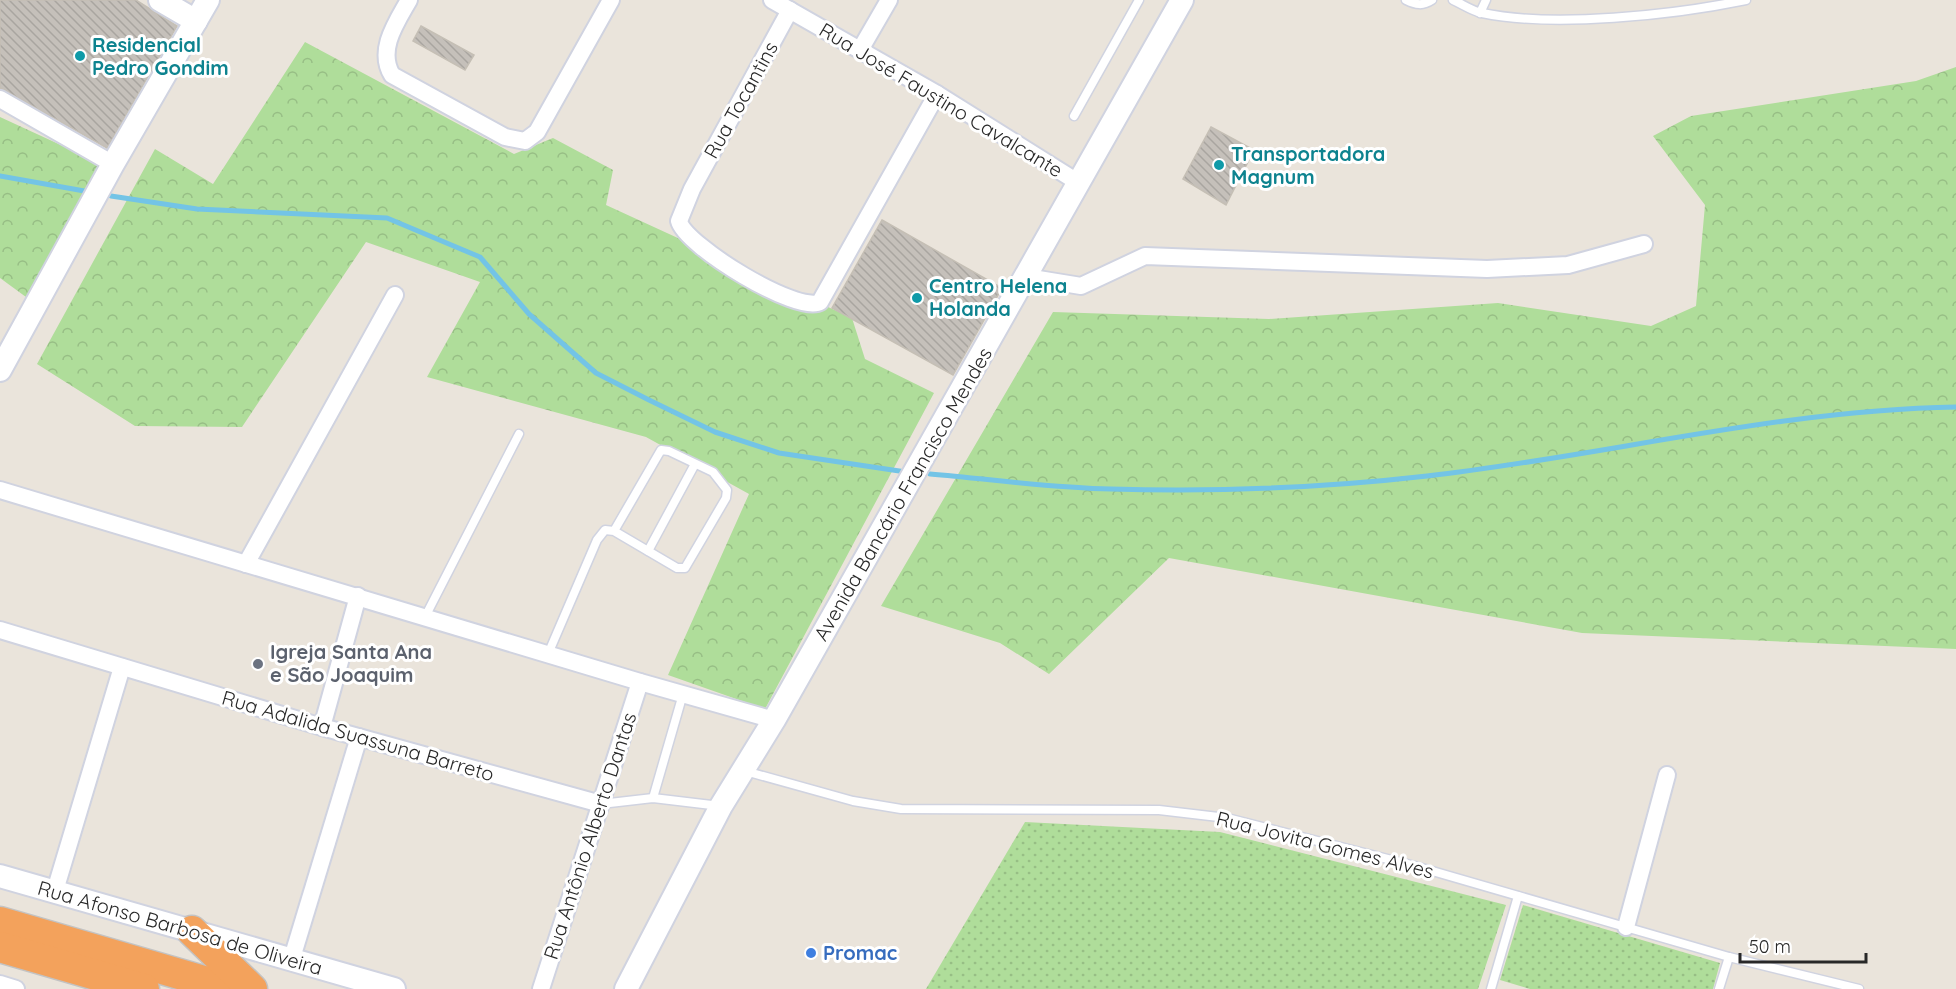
<svg xmlns="http://www.w3.org/2000/svg" width="1956" height="989" font-family="Quicksand,sans-serif">
<defs>
<pattern id="grass-dots" width="8" height="8" patternUnits="userSpaceOnUse" patternTransform="scale(1.5)"><rect width="8" height="8" fill="#afdd9a"/><path d="M2 2h.1M6 6h.1" fill="none" stroke="#97be85" stroke-width="1.8" stroke-linecap="round"/></pattern>
<pattern id="forest-crowns" width="20" height="18" patternUnits="userSpaceOnUse" patternTransform="scale(1.5)"><rect width="20" height="18" fill="#afdd9a"/><path d="M2 6a3 3 0 1 1 6 0M12 15a3 3 0 1 1 6 0" fill="none" stroke="#97be85"/></pattern>
<pattern id="building-back-hatch" width="6" height="6" patternUnits="userSpaceOnUse" patternTransform="scale(1.5)"><rect width="6" height="6" fill="#c5c0ba"/><path d="M-1 5l2 2M0 0l6 6M5-1l2 2" fill="none" stroke="#a9a5a0"/></pattern>
</defs>
<rect width="100%" height="100%" fill="#eae4db"/>
<g fill="url(#grass-dots)">
<polygon points="1025,822 1220,832 1506,905 1478,989 926,989"/>
<polygon points="1523,905 1720,963 1713,989 1530,989 1500,980"/>
</g>
<g fill="url(#forest-crowns)">
<polygon points="305,42 514,154 553,138 613,170 606,205 852,318 865,359 934,393 765,709 668,675 749,494 646,437 427,377 480,282 366,242 242,427 135,426 37,364 155,149 213,184"/>
<polygon points="1956,67 1956,649 1582,633 1169,558 1049,674 1000,643 881,606 1053,312 1269,319 1498,303 1651,326 1696,306 1705,205 1653,136 1691,116 1916,81"/>
<polygon points="0,117 102,164 26,297 0,278"/>
</g>
<g fill="none" stroke-linecap="round" stroke-linejoin="round">
<g stroke="#73c4e6" stroke-width="5">
<polyline points="0,176 90,192"/>
<polyline points="111,196 197,209 387,218 480,257 529,314 596,373 649,400 715,432 779,453 906,472"/>
<path d="M930 474C990 479 1051 488 1111 489 1217 492 1322 488 1427 476 1604 456 1777 410 1956 407"/>
</g>
</g>
<g fill="url(#building-back-hatch)" stroke="#c5bfb5" stroke-width="1.5">
<polygon points="0,0 136,0 177,26 107,148 0,88"/>
<polygon points="421,26 474,55 465,70 413,41"/>
<polygon points="1211,127 1254,150 1226,205 1183,179"/>
<polygon points="882,220 1002,288 953,375 832,308"/>
</g>
<g fill="none" stroke-linecap="round" stroke-linejoin="round">
<g stroke="#d0d3e0" stroke-width="11">
<g id="lane">
<path d="M1406 0C1416 5 1423 6 1432 0"/>
<path d="M1453 0C1462 4 1472 11 1482 13 1554 28 1673 15 1746 0"/>
<polyline points="1480,13 1486,0"/>
<polyline points="1074,116 1139,0"/>
<polyline points="648,551 695,464"/>
<polyline points="425,617 519,434"/>
<polyline points="548,654 597,540 605,530 614,531 677,568 685,568 726,498 727,490 713,472 669,451 661,450 614,531"/>
<polyline points="745,771 853,801 901,809 1159,810 1227,818 1415,866 1729,957 1859,989"/>
<polyline points="653,798 683,694"/>
<polyline points="601,804 653,798 720,806"/>
<polyline points="1491,989 1518,896"/>
<polyline points="1719,989 1729,957"/>
</g>
</g>
<g stroke="#d0d3e0" stroke-width="20">
<g id="street">
<path d="M409 0C396 23 377 50 392 75L505 137 525 141 537 132 611 0"/>
<polyline points="772,0 937,94 1079,183"/>
<path d="M790 10 692 189 679 221C685 246 799 315 820 302L937 94"/>
<polyline points="860,50 889,0"/>
<polyline points="0,99 113,164"/>
<polyline points="1026,277 1081,286 1145,256 1487,269 1568,265 1644,244"/>
<polyline points="0,490 640,682 774,720"/>
<polyline points="246,564 395,295"/>
<polyline points="0,630 322,727 601,804"/>
<polyline points="322,727 358,596"/>
<polyline points="54,894 122,667"/>
<polyline points="1626,927 1667,775"/>
<polyline points="292,958 359,737"/>
<polyline points="0,984 16,989"/>
<polyline points="541,989 640,682"/>
</g>
</g>
<g stroke="#d0d3e0" stroke-width="26">
<g id="secondary">
<polyline points="160,0 196,21"/>
<polyline points="0,370 113,164 208,0"/>
<polyline points="0,876 394,989"/>
<polyline points="626,989 721,806 774,720 1182,0"/>
</g>
</g>
<g stroke="#c3c3c3" stroke-width="33">
<g id="highway">
<polyline points="0,922 231,989"/>
<polyline points="192,931 252,989"/>
<polyline points="0,947 144,989"/>
</g>
</g>
<use href="#lane" stroke="#fff" stroke-width="8"/>
<use href="#street" stroke="#fff" stroke-width="16"/>
<use href="#secondary" stroke="#fff" stroke-width="22"/>
<use href="#highway" stroke="#f3a25c" stroke-width="30"/>
</g>
<g fill="#0f9aa8" stroke="#fff" stroke-width="2">
<circle cx="80" cy="56" r="6"/>
<circle cx="1219" cy="165" r="6"/>
<circle cx="917" cy="298" r="6"/>
</g>
<circle fill="#6b7280" stroke="#fff" stroke-width="2" cx="258" cy="664" r="6"/>
<circle fill="#3f7fe0" stroke="#fff" stroke-width="2" cx="811" cy="953" r="6"/>
<g text-anchor="middle" stroke-width="6" stroke-linejoin="round" paint-order="stroke">
<g font-size="20" font-weight="bold" fill="#0d838f" stroke="#fff" text-anchor="start">
<text x="92" y="52">Residencial<tspan x="92" dy="23">Pedro Gondim</tspan></text>
<text x="1231" y="161">Transportadora<tspan x="1231" dy="23">Magnum</tspan></text>
<text x="929" y="293">Centro Helena<tspan x="929" dy="23">Holanda</tspan></text>
</g>
<g font-size="20" fill="#282828" stroke="#fff">
<text transform="translate(741 100) rotate(-61)" y="7">Rua Tocantins</text>
<text transform="translate(941 100) rotate(31)" y="7">Rua José Faustino Cavalcante</text>
<text transform="translate(903 494) rotate(-60)" y="7">Avenida Bancário Francisco Mendes</text>
<text transform="translate(358 736) rotate(16)" y="7">Rua Adalida Suassuna Barreto</text>
<text transform="translate(590 836) rotate(-72)" y="7">Rua Antônio Alberto Dantas</text>
<text transform="translate(1325 845) rotate(14)" y="7">Rua Jovita Gomes Alves</text>
<text transform="translate(180 928) rotate(16)" y="7">Rua Afonso Barbosa de Oliveira</text>
</g>
<g font-size="20" font-weight="bold" fill="#5b616d" stroke="#fff" text-anchor="start">
<text x="270" y="659">Igreja Santa Ana<tspan x="270" dy="23">e São Joaquim</tspan></text>
</g>
<g font-size="20" font-weight="bold" fill="#366cbe" stroke="#fff" text-anchor="start">
<text x="823" y="960">Promac</text>
</g>
</g>
<path d="M1740 953v9h126v-9" fill="none" stroke="#282828" stroke-width="3"/>
<text x="1749" y="953" font-size="18" fill="#282828" stroke="#ffffff" stroke-width="4.5" paint-order="stroke">50 m</text>
</svg>
